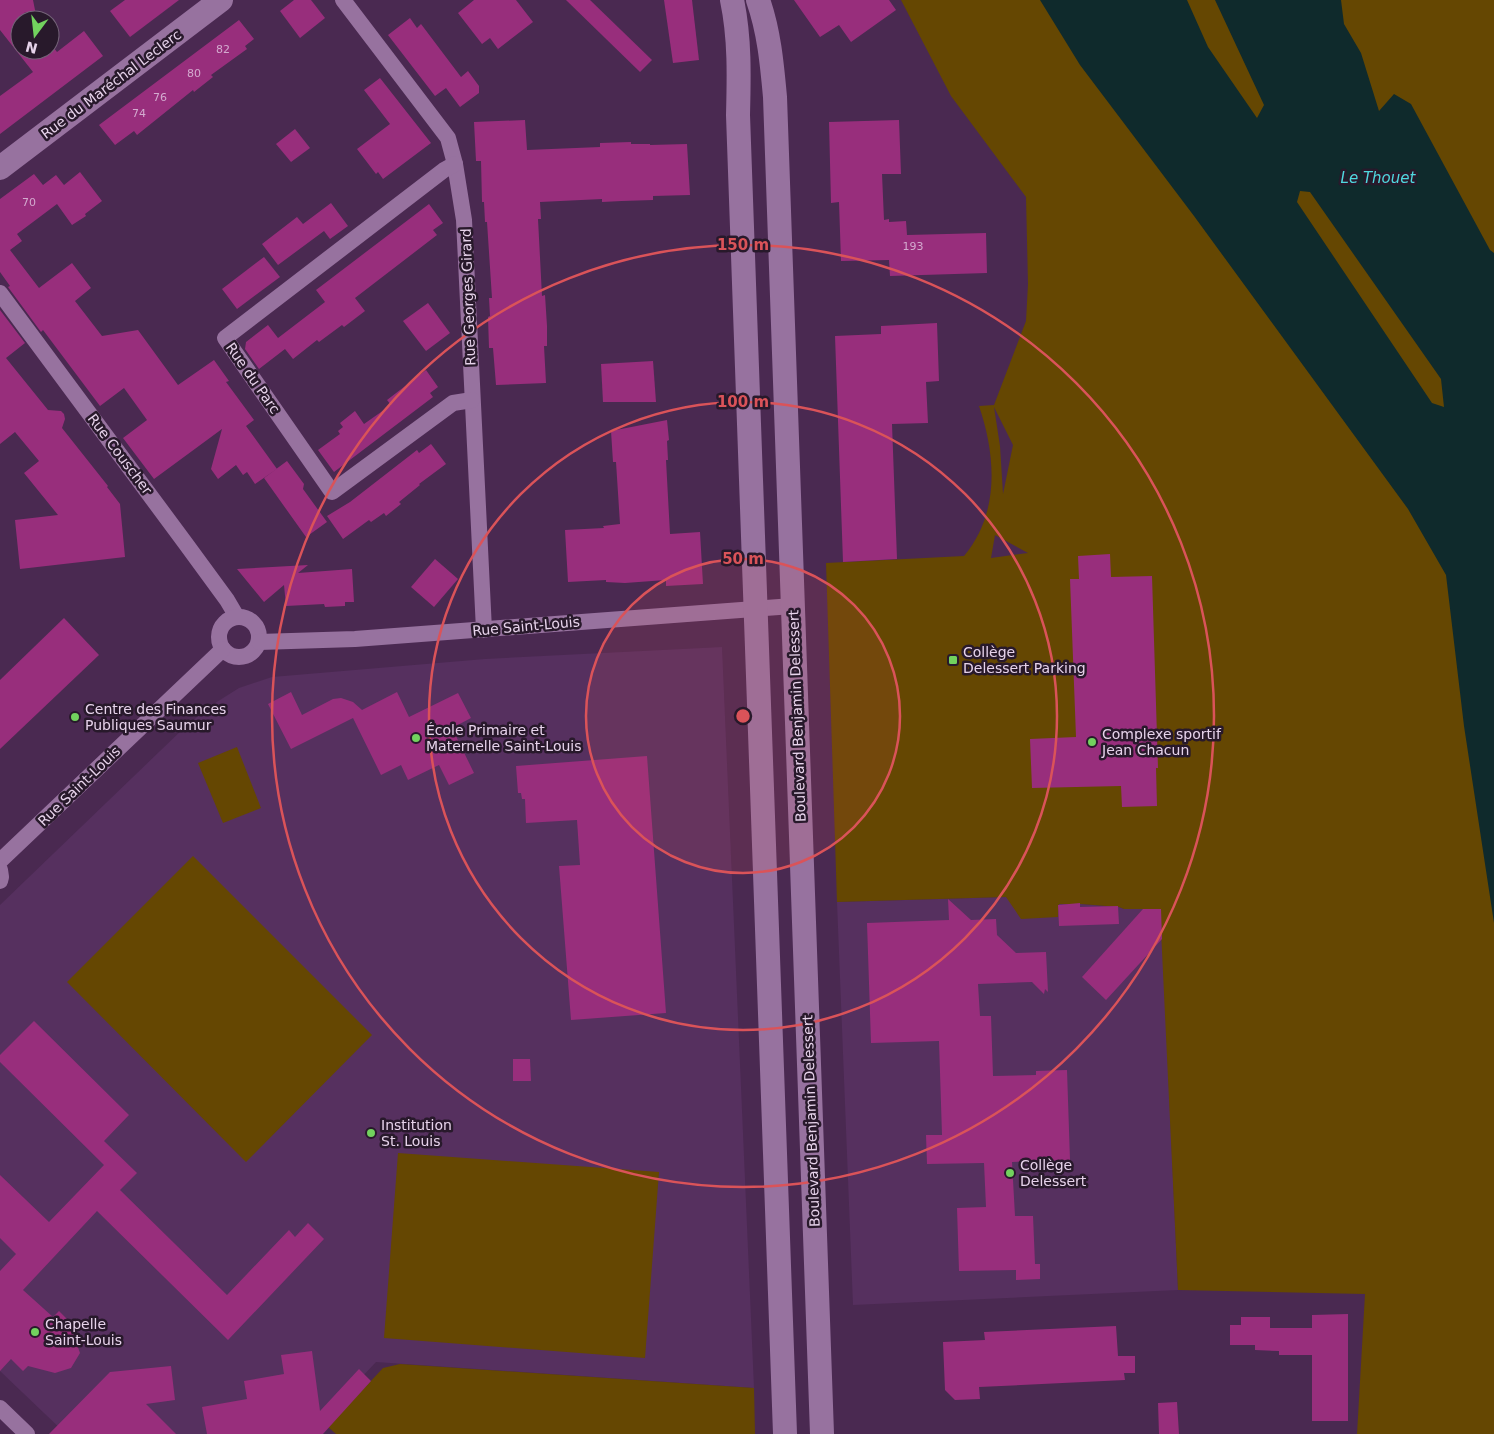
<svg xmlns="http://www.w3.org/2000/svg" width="1494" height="1434" font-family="'DejaVu Sans',sans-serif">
<rect width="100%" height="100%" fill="#4a2951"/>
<g fill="#56305f">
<polygon points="722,647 754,1388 376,1362 308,1434 66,1434 0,1371 0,905 186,726 212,705 239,688 272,677 485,659"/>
<polygon points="1006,897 1058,917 1059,904 1081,904 1119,907 1124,909 1161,909 1178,1290 853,1305 837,902"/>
</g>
<g fill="#654702" fill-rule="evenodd">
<path d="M901 0H1494V1434H1357L1365 1294 1178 1290 1160 909H1124L1119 907 1081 904H1059L1058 917 1021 919 1006 897 837 902 826 563 964 556C1000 513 996 456 979 406L994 405 1026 321 1028 284 1026 197 951 96ZM994 407 1013 445 1003 494 1000 446ZM995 535 1028 553 991 558Z"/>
<polygon points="237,747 261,808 223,823 198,763"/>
<polygon points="193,856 372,1035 246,1162 67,982"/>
<polygon points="398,1153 659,1172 645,1358 384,1338"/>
<polygon points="400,1364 754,1388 755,1434 336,1434 328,1427 383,1368"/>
</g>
<path fill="#0f2a2c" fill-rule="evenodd" d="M1040 0H1187L1208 47 1257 118 1264 105 1215 0H1341L1344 24 1361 53 1379 111 1394 94 1411 104 1490 250 1494 253V923L1464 726 1446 575 1408 509 1194 216 1080 65ZM1300 191 1310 192 1441 379 1444 407 1432 403 1297 202Z"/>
<g fill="#982e7c">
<polygon points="0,0 33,0 37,20 20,20 20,50 50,50 50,43 57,52 84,31 103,56 0,134 0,96 33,72 0,30"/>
<polygon points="125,0 179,0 130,37 110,11"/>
<polygon points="294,0 311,0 325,18 300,38 280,11"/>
<polygon points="474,0 516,0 533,22 498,49 490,38 482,44 458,13"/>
<polygon points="566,0 590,0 652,60 640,72"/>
<polygon points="664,0 692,0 699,60 673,63"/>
<polygon points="794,0 889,0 896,10 851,42 839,25 820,37"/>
<polygon points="410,18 417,28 421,24 461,77 468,71 479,86 479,93 460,107 446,88 435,96 388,35"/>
<polygon points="239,20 254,39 245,46 247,49 211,75 213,77 194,92 193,90 137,135 134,131 115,145 99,125"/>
<polygon points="380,78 431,143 383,179 378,172 376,174 357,149 390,124 364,90"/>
<polygon points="525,120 527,150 600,147 600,143 631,142 631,144 650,144 650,145 687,144 690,195 653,196 653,200 622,201 602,202 602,199 540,202 541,219 538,219 542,296 545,295 547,326 547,346 544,346 546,383 496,385 493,348 489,348 488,317 490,316 489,298 492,298 487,222 485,222 484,202 482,202 481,161 476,161 474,122"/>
<polygon points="899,120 901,174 882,174 884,220 889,219 889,222 906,221 907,235 986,233 987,273 890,276 889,260 841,261 839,202 831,203 829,122"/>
<polygon points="295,129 310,148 291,162 276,144"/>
<polygon points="80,172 102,201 85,214 86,216 72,225 57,204 17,234 22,241 10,250 39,288 72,263 91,288 75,301 102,336 138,330 178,385 214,360 229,381 226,382 254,420 246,426 277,469 255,484 247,472 243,475 236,465 218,479 211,469 222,429 154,479 123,438 147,420 124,388 100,406 43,330 41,332 8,287 10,286 0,272 0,199 34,174 43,185 56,175 64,185"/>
<polygon points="331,203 348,226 330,239 324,231 278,265 262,244 297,217 303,224"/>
<polygon points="429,204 443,223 433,230 437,235 355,298 365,311 344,327 342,325 319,342 317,340 293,359 285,349 259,369 245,349 246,342 268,325 278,338 325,302 316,290"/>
<polygon points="264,257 280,277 237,309 222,289"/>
<polygon points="428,303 450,333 426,351 403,321"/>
<polygon points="0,310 25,343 6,358 48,410 61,411 64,414 65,419 62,428 108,486 107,487 120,504 125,557 20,569 15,520 58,515 24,473 39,461 15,432 0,444"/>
<polygon points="937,323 939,381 926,382 928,423 892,424 897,559 843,562 835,336 881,334 881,326"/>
<polygon points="653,361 656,402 603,402 601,364"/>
<polygon points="426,370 438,387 430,393 433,397 334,472 318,450 340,434 338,431 343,427 340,423 355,411 364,424 391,405 387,400"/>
<polygon points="667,420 669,440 667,441 668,460 666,460 670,534 700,532 703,584 666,586 666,580 625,583 606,582 606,580 568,582 565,530 604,528 603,526 620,524 616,462 613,462 611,431"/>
<polygon points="431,444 446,464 419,484 420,485 399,502 401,504 386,516 384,513 371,522 369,520 343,539 327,516 350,502 417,450 419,453"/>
<polygon points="287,461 304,484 303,489 327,522 306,537 264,478"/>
<polygon points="1110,554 1111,577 1152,576 1158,768 1156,768 1157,806 1122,807 1121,786 1032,788 1030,739 1076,737 1070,579 1079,579 1078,556"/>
<polygon points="435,559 458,579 434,607 411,587"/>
<polygon points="308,565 298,573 352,569 354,602 345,602 345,606 325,607 324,604 286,606 284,585 264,602 237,569"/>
<polygon points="64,618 99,655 0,749 0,680"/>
<polygon points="291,692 302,715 333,699 341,698 353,702 362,710 397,692 409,717 458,693 471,718 452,728 474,773 449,785 439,765 408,780 401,765 381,775 353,718 291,749 268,704"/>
<polygon points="647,756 666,1013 571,1020 559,866 580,865 577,820 526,823 525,799 522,799 521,793 518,793 516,766"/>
<polygon points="948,899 971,920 996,919 997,935 1016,953 1046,952 1048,992 1045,989 1044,994 1032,982 978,984 980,1016 991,1016 993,1076 1036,1075 1036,1071 1067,1070 1070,1160 1012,1162 1015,1216 1033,1216 1035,1264 1040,1264 1040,1279 1016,1280 1016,1270 959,1271 957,1208 986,1207 984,1163 927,1164 926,1135 942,1135 939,1041 871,1043 867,923 949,920"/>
<polygon points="1080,903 1080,907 1118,906 1119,924 1059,926 1058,905"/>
<polygon points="1143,909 1161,909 1162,939 1106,1000 1082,977"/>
<polygon points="34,1021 129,1115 104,1141 137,1173 120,1190 227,1295 289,1230 295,1237 308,1223 324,1239 228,1340 97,1211 23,1290 53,1317 59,1311 68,1320 80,1353 71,1368 55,1373 28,1366 23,1371 11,1359 0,1371 0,1271 16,1254 0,1238 0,1175 49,1222 104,1165 0,1062 0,1055"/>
<polygon points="513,1059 530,1059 531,1081 513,1081"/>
<polygon points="1348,1314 1348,1421 1312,1421 1312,1355 1279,1355 1279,1351 1255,1350 1255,1345 1230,1345 1230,1325 1241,1325 1241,1317 1270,1317 1270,1328 1312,1328 1312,1315"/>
<polygon points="1116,1326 1118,1356 1135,1356 1135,1373 1124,1373 1125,1380 979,1387 980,1399 955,1400 945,1390 943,1342 985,1340 984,1332"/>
<polygon points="312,1351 320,1411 359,1369 371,1381 323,1434 207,1434 202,1407 247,1399 244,1381 284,1374 281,1355"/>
<polygon points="171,1366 175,1400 146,1404 176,1434 49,1434 110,1372"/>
<polygon points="1177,1402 1179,1434 1159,1434 1158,1403"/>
</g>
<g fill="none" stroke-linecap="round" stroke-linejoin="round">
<g stroke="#97729f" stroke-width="16">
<polyline points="343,0 448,138 455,164 464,220 484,630"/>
<polyline points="455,164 444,170 225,338 332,492 453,403 472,400"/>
<polyline points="0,293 186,544 227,600 237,617"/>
<circle cx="239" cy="637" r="20"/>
<polyline points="259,642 355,639 793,606"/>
<polyline points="0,861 223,649"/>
<polyline points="0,870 1,877 0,881"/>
<polyline points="0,1408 27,1434"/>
</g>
<g stroke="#97729f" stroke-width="24">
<path d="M732 0C740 38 739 77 738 115L785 1434"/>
<path d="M758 0C769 31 772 64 775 97L822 1434"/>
<polyline points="0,168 221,0"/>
</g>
</g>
<circle cx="743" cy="716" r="157" fill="#da5359" fill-opacity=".12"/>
<g fill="none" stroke="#da5359" stroke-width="2.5">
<circle cx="743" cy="716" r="157"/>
<circle cx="743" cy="716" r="314"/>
<circle cx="743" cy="716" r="471"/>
</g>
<g fill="#72d25e" stroke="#28192b" stroke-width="2">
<rect x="948" y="655" width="10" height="10" rx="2.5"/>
<circle cx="75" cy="717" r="5"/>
<circle cx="416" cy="738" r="5"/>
<circle cx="1092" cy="742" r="5"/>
<circle cx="371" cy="1133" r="5"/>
<circle cx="1010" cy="1173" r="5"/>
<circle cx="35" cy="1332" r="5"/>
</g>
<g text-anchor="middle" stroke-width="5" stroke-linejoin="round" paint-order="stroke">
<g font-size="11" fill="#d3aacf">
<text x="223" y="53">82</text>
<text x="194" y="77">80</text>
<text x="160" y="101">76</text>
<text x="139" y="117">74</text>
<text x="29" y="206">70</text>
<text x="913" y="250">193</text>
</g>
<g font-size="14" fill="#e7d3eb" stroke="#28192b">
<text transform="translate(111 84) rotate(-37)" y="5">Rue du Maréchal Leclerc</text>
<text transform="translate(468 297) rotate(-92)" y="5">Rue Georges Girard</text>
<text transform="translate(253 378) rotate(55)" y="5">Rue du Parc</text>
<text transform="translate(120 454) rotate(53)" y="5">Rue Couscher</text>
<text transform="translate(526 626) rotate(-5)" y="5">Rue Saint-Louis</text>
<text transform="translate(797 716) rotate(-92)" y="5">Boulevard Benjamin Delessert</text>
<text transform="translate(79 786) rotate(-44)" y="5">Rue Saint-Louis</text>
<text transform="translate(811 1121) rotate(-92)" y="5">Boulevard Benjamin Delessert</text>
</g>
<g font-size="14" fill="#e7d3eb" stroke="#28192b" text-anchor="start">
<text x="963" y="657">Collège<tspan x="963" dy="16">Delessert Parking</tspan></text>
<text x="85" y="714">Centre des Finances<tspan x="85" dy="16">Publiques Saumur</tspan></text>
<text x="426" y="735">École Primaire et<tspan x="426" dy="16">Maternelle Saint-Louis</tspan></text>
<text x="1102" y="739">Complexe sportif<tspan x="1102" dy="16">Jean Chacun</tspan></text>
<text x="381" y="1130">Institution<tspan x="381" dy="16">St. Louis</tspan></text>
<text x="1020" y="1170">Collège<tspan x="1020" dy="16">Delessert</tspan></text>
<text x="45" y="1329">Chapelle<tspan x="45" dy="16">Saint-Louis</tspan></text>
</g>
<g font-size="15" font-style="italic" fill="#4fd8df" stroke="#28192b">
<text x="1378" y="183">Le Thouet</text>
</g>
</g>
<circle cx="743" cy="716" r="8" fill="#da5359" stroke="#28192b" stroke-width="2.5"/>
<g font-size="15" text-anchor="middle" font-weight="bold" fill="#da5359" stroke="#28192b" stroke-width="5" stroke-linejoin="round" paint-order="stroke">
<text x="743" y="250">150 m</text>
<text x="743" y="407">100 m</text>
<text x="743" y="564">50 m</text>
</g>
<g transform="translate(35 35) rotate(195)"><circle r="24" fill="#28192b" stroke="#746378"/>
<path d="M0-4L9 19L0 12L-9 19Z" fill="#72d25e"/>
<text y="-8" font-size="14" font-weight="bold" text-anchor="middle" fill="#e7d3eb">N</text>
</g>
</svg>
